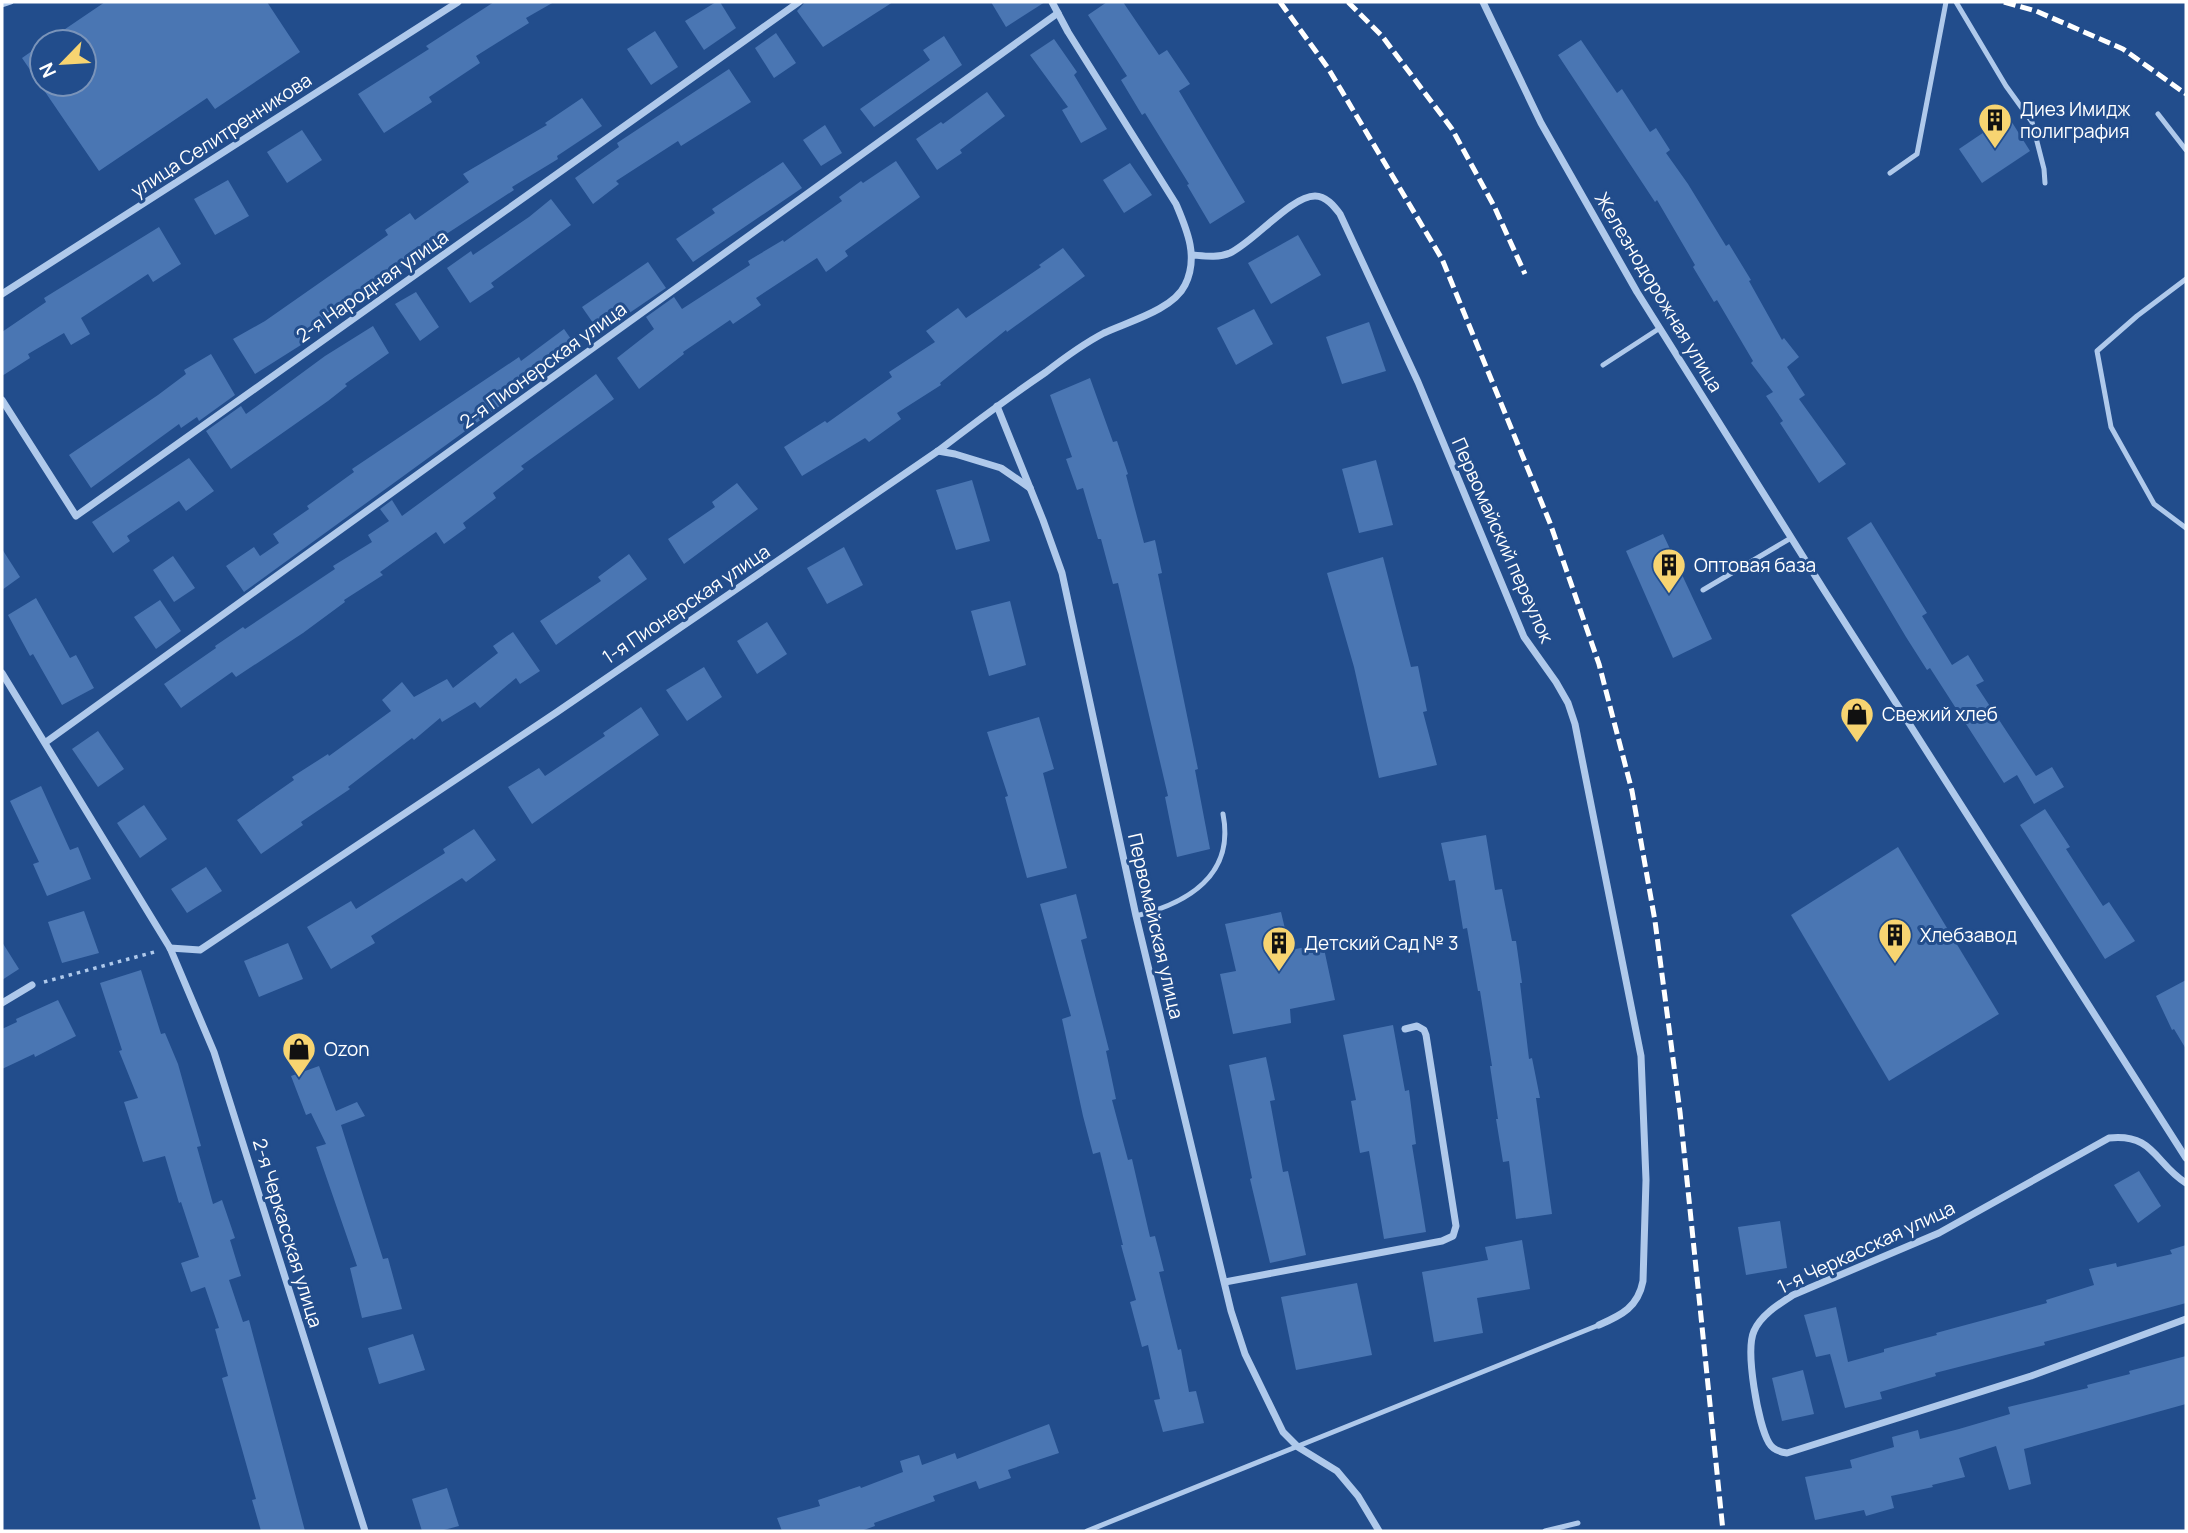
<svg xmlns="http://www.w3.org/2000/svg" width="2188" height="1533" font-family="Manrope,sans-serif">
<rect width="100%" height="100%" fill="#224d8c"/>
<g fill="#4a76b3">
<polygon points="105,2 267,2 300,52 215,109 207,98 99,171 22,58 42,44 42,84 84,84 84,42 46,42"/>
<polygon points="494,2 554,2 526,18 529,23 476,56 480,63 429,97 432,102 384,133 358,94 429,49 426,46"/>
<polygon points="716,2 720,2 736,28 704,50 685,21"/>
<polygon points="805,2 893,2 823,47 797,11"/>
<polygon points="991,2 1045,2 1006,27"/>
<polygon points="1107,2 1123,2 1159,55 1167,50 1190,84 1179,91 1245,202 1210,224 1187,185 1189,184 1145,113 1142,115 1121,80 1127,76 1088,15"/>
<polygon points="655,31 678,67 651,85 627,49"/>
<polygon points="776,33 796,63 774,78 755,48"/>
<polygon points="944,36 962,65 874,127 860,109 930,60 923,50"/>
<polygon points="1054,39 1077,72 1074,75 1107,129 1081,143 1062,110 1068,107 1030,55"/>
<polygon points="1581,40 1617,93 1622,89 1650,132 1656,128 1670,150 1666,153 1688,184 1726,246 1729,244 1751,280 1749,281 1782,340 1784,338 1799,357 1787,367 1805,395 1799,399 1846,464 1819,483 1780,423 1783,421 1766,396 1773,392 1751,363 1753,361 1717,300 1714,302 1693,267 1695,265 1657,200 1655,202 1558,55"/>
<polygon points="729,69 751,102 681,146 678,141 616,181 619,184 593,204 575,178 619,147 617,143"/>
<polygon points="987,92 1005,116 960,150 962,153 937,170 916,139 941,122 943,124"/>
<polygon points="582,98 602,126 557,156 558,159 512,187 514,190 431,244 434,248 408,265 406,263 318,324 320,326 310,334 312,338 255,374 233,339 265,321 388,235 385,230 410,213 415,220 469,182 463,174 547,125 545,123"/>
<polygon points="2008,116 2030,151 1982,183 1959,149"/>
<polygon points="825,125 842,153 821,166 803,140"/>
<polygon points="302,130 322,160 287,183 267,152"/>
<polygon points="896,161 920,197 845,251 848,256 826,272 817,258 756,298 761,305 733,324 730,320 683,352 684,354 639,389 617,358 654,329 646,317 674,297 682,309 750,265 748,261 783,240 784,242 842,201 839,197 861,181 863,183"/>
<polygon points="783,162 802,188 693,262 676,239 715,213 712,209"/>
<polygon points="1130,163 1152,195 1124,213 1103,180"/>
<polygon points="228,180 249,216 215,235 194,199"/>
<polygon points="551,199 571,225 491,283 494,287 470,303 447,268 471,251 473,255 529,217"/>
<polygon points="159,227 181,264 153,282 148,274 81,318 90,334 71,345 64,333 28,354 30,358 2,376 2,332 46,302 44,298"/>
<polygon points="1298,235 1321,275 1271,304 1248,263"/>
<polygon points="1063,248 1085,276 1007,332 1006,330 940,383 941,385 897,413 901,419 869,442 865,438 802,476 784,447 825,421 827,423 892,377 889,372 935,342 926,331 958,308 966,318 1041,267 1039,265"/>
<polygon points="648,262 666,288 600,333 582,307"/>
<polygon points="416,292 439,327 420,341 395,304"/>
<polygon points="1254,309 1273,344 1236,365 1217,328"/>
<polygon points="1369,322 1386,371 1342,384 1326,337"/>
<polygon points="373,326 389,353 345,384 347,386 328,401 231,469 206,431 241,406 246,414 325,356"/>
<polygon points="564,329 578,349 244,592 226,566 254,547 260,556 279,543 273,534 309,509 307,506 354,472 352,469 519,357 521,361"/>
<polygon points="211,354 235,395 199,421 197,417 181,428 179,424 91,488 69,455 158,395 186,374 184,370"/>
<polygon points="596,374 614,399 521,466 524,469 493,493 496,498 463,523 466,528 444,544 436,532 380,572 383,575 344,600 345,602 303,633 236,677 232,672 181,708 164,684 216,648 215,646 243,627 245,629 335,569 333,566 372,542 368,535 389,521 380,509 392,500 402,516"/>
<polygon points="1090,378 1113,442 1117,441 1128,474 1126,475 1144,543 1155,540 1162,573 1158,574 1198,769 1195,770 1210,849 1177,857 1165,797 1168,796 1118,583 1113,584 1101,539 1098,539 1083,488 1077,490 1066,459 1072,457 1050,395"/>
<polygon points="189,458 214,491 186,511 179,501 127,536 130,541 113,553 92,522"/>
<polygon points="1376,460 1393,525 1359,533 1342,469"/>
<polygon points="972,480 990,541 956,550 936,490"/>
<polygon points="737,483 758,509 684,564 668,539 715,507 712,502"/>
<polygon points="1871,522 1927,613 1922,616 1952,665 1968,655 1984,681 1976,685 2036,776 2052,767 2064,787 2034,804 2017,775 2004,783 1930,668 1927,670 1906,637 1847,538"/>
<polygon points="1663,534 1712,639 1673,658 1626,551"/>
<polygon points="844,547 863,585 827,604 807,568"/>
<polygon points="2,549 20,577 2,590"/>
<polygon points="629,554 647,579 556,645 540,621 601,581 598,577"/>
<polygon points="173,556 195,588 174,602 153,570"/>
<polygon points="1383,557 1411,667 1418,666 1427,711 1423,712 1437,765 1379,778 1354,667 1327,573"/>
<polygon points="36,598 70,658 76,655 94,688 62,705 33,654 30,656 8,615"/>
<polygon points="160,600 181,631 156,649 134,617"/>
<polygon points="1010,601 1026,665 989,676 971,611"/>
<polygon points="767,622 787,654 757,674 737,641"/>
<polygon points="513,632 540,671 520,684 516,678 480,708 475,702 442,722 440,718 414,740 412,738 348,787 350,789 301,822 303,825 261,854 237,820 294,780 292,777 328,754 329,756 391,711 382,700 402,682 414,697 447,679 453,688 498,653 493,646"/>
<polygon points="704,667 722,697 687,721 666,690"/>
<polygon points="641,707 659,735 532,824 508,787 539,768 545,776 605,736 603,733"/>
<polygon points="1039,717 1054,769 1043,773 1067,868 1027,878 1005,797 1008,796 987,732"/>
<polygon points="98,731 124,769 98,787 72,749"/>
<polygon points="41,786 70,850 78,847 91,879 47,896 33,864 39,862 10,801"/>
<polygon points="144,805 167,839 140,858 117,823"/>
<polygon points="2045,809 2070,847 2066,849 2103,906 2109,902 2135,941 2105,959 2020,825"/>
<polygon points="474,829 496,860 466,882 462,878 371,936 375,943 331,969 307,927 351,901 356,909 445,853 443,849"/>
<polygon points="1486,835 1495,890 1502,889 1512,941 1516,941 1522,983 1520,983 1529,1059 1532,1058 1540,1098 1536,1098 1552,1214 1516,1219 1509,1161 1503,1162 1496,1119 1498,1119 1490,1066 1492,1066 1480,991 1478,991 1467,928 1463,929 1455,880 1449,881 1441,843"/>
<polygon points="1898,847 1999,1014 1889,1081 1791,915"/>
<polygon points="206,867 222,891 187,913 171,889"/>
<polygon points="1076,894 1087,938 1081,940 1109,1050 1106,1051 1116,1099 1112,1100 1128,1160 1132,1159 1150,1237 1155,1236 1164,1271 1159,1272 1178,1350 1181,1349 1189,1392 1196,1391 1204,1423 1163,1432 1154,1400 1160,1399 1148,1345 1142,1347 1130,1302 1136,1300 1121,1245 1123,1245 1100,1152 1093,1154 1083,1116 1062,1019 1071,1016 1040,904"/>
<polygon points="84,911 99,953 62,963 48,922"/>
<polygon points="1281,912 1290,950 1323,944 1335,1000 1290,1009 1291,1023 1233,1034 1220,974 1236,971 1225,924"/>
<polygon points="2,942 19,969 2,980"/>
<polygon points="288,943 303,979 259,997 244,961"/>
<polygon points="141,970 161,1034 165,1033 178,1064 201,1146 197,1147 213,1204 222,1200 235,1238 230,1240 241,1276 229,1280 243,1322 249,1320 305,1531 261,1531 252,1500 256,1499 222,1378 228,1376 215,1329 219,1328 205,1287 191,1292 181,1263 199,1257 181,1202 179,1203 165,1156 143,1162 124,1102 138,1098 119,1051 122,1050 100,983"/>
<polygon points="2186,980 2186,1049 2174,1029 2172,1030 2156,996"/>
<polygon points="58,1000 76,1036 35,1057 34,1054 2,1069 2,1029 17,1022 16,1019"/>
<polygon points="1393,1025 1405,1091 1409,1090 1416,1144 1412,1145 1426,1232 1384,1239 1369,1151 1360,1153 1351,1101 1356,1100 1343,1035"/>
<polygon points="1266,1057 1275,1100 1270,1101 1283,1172 1288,1171 1306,1255 1270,1263 1250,1179 1252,1178 1229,1065"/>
<polygon points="319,1066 336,1111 357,1102 365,1116 341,1125 383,1259 388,1258 402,1309 362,1318 350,1268 357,1266 316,1147 326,1144 311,1113 306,1115 291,1076"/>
<polygon points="2139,1171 2161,1206 2138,1223 2114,1185"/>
<polygon points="1780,1221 1787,1268 1746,1275 1738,1227"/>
<polygon points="1522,1240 1530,1289 1477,1298 1483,1333 1434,1342 1422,1272 1488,1260 1485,1247"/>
<polygon points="2186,1245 2186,1303 2044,1342 2045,1345 1935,1373 1936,1376 1880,1392 1882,1399 1845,1408 1830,1354 1816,1357 1804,1315 1836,1307 1848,1362 1884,1352 1884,1349 1937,1335 1936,1333 2047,1303 2046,1300 2094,1285 2089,1269 2116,1263 2117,1267 2172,1254 2170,1250"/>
<polygon points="1357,1283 1372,1355 1296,1370 1281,1297"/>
<polygon points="413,1334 425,1370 379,1384 368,1348"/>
<polygon points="2186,1356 2186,1404 2024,1449 2031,1484 2009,1490 1996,1446 1959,1458 1965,1477 1932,1485 1933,1487 1891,1496 1894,1508 1866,1516 1864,1510 1815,1520 1805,1477 1852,1468 1850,1460 1894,1447 1892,1437 1918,1430 1920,1439 1959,1429 2010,1414 2008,1407 2088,1388 2087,1385 2130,1374 2129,1371"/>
<polygon points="1803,1370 1814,1414 1782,1421 1772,1378"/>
<polygon points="1049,1424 1059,1453 1008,1470 1011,1478 979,1489 976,1481 933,1496 935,1501 874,1523 875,1526 861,1531 782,1531 777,1518 820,1506 818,1500 860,1486 861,1488 903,1472 900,1461 919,1455 922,1465 955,1453 957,1459"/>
<polygon points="447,1488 459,1526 440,1531 422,1531 412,1499"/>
</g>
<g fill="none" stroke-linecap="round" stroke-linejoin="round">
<polyline stroke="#afc9eb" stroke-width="3.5" stroke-dasharray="3.5 5" stroke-linecap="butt" points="44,982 158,951"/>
<g stroke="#afc9eb" stroke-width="5">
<polyline points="1956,2 2006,86 2032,122 2044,169 2045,183"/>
<polyline points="2,5 11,2"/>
<polyline points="2158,114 2186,150"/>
<polyline points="1890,173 1917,154 1946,2"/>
<polyline points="2186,279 2137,316 2097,351 2111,427 2154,504 2186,528"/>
<polyline points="1603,365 1660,328"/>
<polyline points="1703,590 1791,538"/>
<path d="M1136 916C1188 903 1235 875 1223 814"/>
<polyline points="1087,1531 1599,1325"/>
<polyline points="1545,1531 1578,1523"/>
</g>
<g stroke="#afc9eb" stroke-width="7">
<polyline points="1483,2 1541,123 1637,292 1824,590 2186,1158"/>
<path d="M1193 255C1205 256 1218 258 1230 253 1254 242 1291 196 1315 196 1326 196 1334 206 1340 214L1418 382 1524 637 1556 682 1568 703 1575 724 1641 1056 1646 1180 1643 1281C1638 1307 1622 1315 1599 1325"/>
<polyline points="2,294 458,2"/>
<polyline points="2,400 76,516 799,2"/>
<polyline points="997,406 1043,520 1062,573 1136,916 1231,1311 1245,1354 1283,1432 1298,1447 1337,1471 1358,1496 1379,1531"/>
<polyline points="938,451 955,454 1001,468 1030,488"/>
<polyline points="2,673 170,948 214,1052 365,1531"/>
<polyline points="46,742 1058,13"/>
<path d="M170 948 200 950 557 712 938 451C973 424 1009 397 1046 372 1064 358 1083 344 1104 333 1127 322 1173 310 1185 285 1199 257 1187 230 1176 204L1068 32 1052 2"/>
<polyline points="2,1003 32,985"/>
<path d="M2186 1183C2155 1164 2154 1133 2109 1138L1939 1233 1793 1295C1779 1304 1761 1315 1754 1331 1745 1351 1758 1424 1769 1443 1773 1450 1780 1452 1787 1453L2031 1376 2186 1319"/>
<polyline points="1225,1282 1442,1241 1453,1236 1456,1226 1426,1035 1424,1030 1417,1026 1405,1029"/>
</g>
<g stroke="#fff" stroke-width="5" stroke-dasharray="12 5" stroke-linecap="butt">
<polyline points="1280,2 1328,68 1442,259 1550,523 1599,664 1632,791 1655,921 1680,1112 1723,1531"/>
<polyline points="1348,2 1382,36 1452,129 1494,206 1525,274"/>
<polyline points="2004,2 2036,11 2123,49 2186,94"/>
</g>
</g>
<defs>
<g id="building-pin" transform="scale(1.75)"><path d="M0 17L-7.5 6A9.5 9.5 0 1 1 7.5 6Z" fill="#f7d471" stroke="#224d8c"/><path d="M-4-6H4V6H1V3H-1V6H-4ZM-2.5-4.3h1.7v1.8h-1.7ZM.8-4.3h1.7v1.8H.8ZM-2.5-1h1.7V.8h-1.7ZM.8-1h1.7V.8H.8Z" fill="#111"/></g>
<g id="shop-pin" transform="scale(1.75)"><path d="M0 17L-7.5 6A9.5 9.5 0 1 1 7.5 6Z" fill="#f7d471" stroke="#224d8c"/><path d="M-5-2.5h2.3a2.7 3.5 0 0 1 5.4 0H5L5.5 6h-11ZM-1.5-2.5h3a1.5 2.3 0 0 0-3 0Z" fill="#111"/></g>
</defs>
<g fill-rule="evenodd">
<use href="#building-pin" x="1995" y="120"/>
<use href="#building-pin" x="1669" y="565"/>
<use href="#shop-pin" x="1857" y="714"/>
<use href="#building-pin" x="1895" y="935"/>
<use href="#building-pin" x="1279" y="943"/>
<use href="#shop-pin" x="299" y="1049"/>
</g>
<g text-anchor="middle" stroke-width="6" stroke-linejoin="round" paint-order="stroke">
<g font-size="19" fill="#fff" stroke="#224d8c" text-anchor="start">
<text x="2020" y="116">Диез Имидж<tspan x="2020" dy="22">полиграфия</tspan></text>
<text x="1694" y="572">Оптовая база</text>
<text x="1882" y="721">Свежий хлеб</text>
<text x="1920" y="942">Хлебзавод</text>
<text x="1304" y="950">Детский Сад № 3</text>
<text x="324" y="1056">Ozon</text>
</g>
<g font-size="19" fill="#fff" stroke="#224d8c">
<text transform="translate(221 135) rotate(-33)" y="7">улица Селитренникова</text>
<text transform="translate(372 286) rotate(-35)" y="7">2-я Народная улица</text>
<text transform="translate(1659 292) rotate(59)" y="7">Железнодорожная улица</text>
<text transform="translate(543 365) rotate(-36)" y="7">2-я Пионерская улица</text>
<text transform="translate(1503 540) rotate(66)" y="7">Первомайский переулок</text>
<text transform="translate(686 604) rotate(-34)" y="7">1-я Пионерская улица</text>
<text transform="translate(1156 926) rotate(77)" y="7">Первомайская улица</text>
<text transform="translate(288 1233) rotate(73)" y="7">2-я Черкасская улица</text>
<text transform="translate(1866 1247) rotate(-25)" y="7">1-я Черкасская улица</text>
</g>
</g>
<rect width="2188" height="1533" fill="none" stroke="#ffffff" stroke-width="7"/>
<g transform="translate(63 63) rotate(245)"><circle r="33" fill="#224d8c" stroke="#7a94ba" stroke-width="2"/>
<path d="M0-5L12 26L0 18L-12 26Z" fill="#f7d471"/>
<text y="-10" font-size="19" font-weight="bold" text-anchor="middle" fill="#ffffff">N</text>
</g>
</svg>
